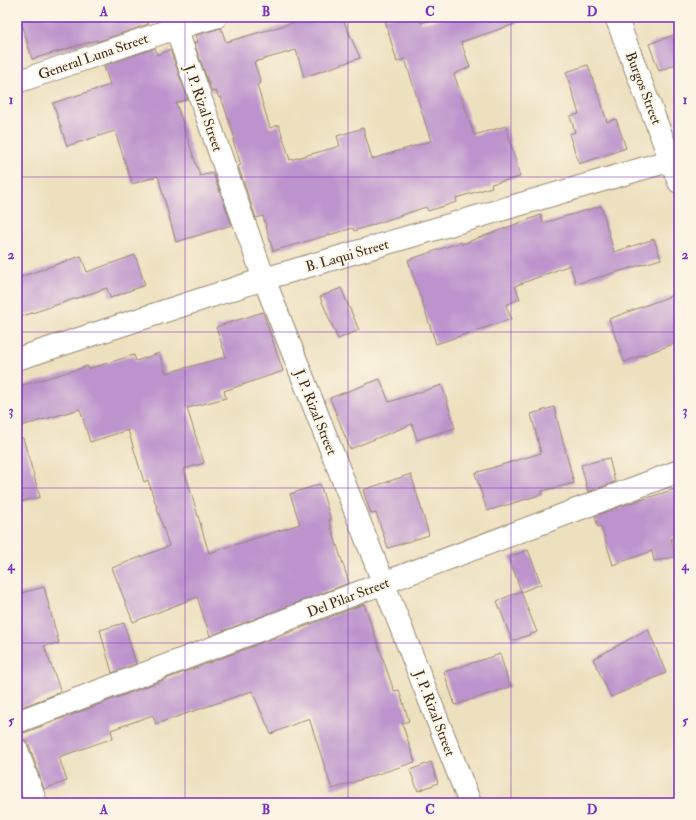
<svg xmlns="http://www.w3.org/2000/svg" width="696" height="820" font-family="'IM FELL Double Pica',serif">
<rect width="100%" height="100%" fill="#fcf5e5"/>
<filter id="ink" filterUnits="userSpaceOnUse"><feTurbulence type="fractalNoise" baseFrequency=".025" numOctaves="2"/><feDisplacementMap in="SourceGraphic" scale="8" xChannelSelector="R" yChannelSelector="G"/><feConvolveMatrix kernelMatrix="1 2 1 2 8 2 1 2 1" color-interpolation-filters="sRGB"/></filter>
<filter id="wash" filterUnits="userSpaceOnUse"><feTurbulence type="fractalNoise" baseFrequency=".012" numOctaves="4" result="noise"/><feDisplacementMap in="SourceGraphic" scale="16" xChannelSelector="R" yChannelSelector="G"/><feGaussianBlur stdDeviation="0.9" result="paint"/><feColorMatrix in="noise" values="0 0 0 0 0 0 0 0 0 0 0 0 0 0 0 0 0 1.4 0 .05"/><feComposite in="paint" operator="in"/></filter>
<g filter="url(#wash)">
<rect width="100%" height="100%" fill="#ede0bf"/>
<g id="blocks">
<g fill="#bc93cc">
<polygon points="20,17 147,17 148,24 97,42 97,40 32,59"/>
<polygon points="313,17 342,17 360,58 304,77 296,50 254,62 261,83 257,85 270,128 279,125 290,160 340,146 337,136 363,128 372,159 431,141 405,59 397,62 384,17 420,17 421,23 449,17 524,17 524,21 461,42 470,67 454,74 474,135 506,126 520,177 491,184 492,187 456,198 457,202 428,211 426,207 354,231 353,228 273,251 263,216 256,218 238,166 241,165 233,140 235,139 221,97 219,98 216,91 212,92 194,43 198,42 196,35 221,28 226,42"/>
<polygon points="679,33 679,63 659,71 649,44"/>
<polygon points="155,48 157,55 170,50 188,99 176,103 200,176 213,173 232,225 176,242 158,176 132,184 115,131 67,146 53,103 110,85 104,66"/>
<polygon points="588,65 598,95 599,95 607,122 616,119 626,148 579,164 569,134 575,132 570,116 579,114 566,72"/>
<polygon points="601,206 614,252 654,239 661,259 576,284 570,265 515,286 520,299 506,305 511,319 436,344 408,260 461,242 462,244 541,215 543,223"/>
<polygon points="135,255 145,285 110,298 107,288 17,318 17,278 81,256 87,272"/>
<polygon points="341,288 359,330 338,339 320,297"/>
<polygon points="679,293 679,342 624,362 609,319"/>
<polygon points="263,312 283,371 224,391 226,398 187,408 204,463 184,469 209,553 300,524 290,494 320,484 331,520 329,520 349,583 210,636 197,597 133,622 112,568 169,546 148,480 144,482 128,430 90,442 80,409 21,426 17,412 17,387 88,366 88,369 134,355 136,361 159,353 166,373 226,357 216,327"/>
<polygon points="380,379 389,402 442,385 455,428 417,440 412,424 350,449 330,398"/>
<polygon points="554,407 574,483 542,491 543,494 487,511 475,473 541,453 531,414"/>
<polygon points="17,438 23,438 40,497 17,503"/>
<polygon points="609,458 615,482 588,492 581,465"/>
<polygon points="411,474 429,535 388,548 376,513 371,514 363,490"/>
<polygon points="675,489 679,501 679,536 671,538 675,557 654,561 652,551 613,565 601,526 598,527 595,516 622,506"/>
<polygon points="528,550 541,584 521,592 537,632 512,641 497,601 521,591 509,557"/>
<polygon points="44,587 59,643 44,646 61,692 17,709 17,594"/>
<polygon points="364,604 394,691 399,690 409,721 402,723 415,762 332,789 309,718 271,734 252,691 156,724 153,715 111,730 113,738 59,757 67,781 44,789 29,745 25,740 17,738 17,734 21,734"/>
<polygon points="124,623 136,664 112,673 100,630"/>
<polygon points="648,629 666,673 611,697 593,659"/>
<polygon points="500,654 510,687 455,705 444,672"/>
<polygon points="431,762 438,783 418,791 410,770"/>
</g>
</g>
</g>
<g filter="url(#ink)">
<use href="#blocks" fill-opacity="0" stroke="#94856e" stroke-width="1"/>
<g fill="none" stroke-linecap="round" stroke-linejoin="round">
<g stroke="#94856e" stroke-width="24">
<g id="street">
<polyline points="172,17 264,279 470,803"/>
<polyline points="616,17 679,182"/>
<polyline points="17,82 176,28 216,17"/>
<polyline points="17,359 264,279 679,158"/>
<polyline points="17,722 679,471"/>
<polyline points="17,750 36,803"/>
</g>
</g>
<use href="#street" stroke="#fff" stroke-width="22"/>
</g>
</g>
<path fill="none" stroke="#7b2cbf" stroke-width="1" stroke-opacity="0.55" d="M185 17V803M348 17V803M511 17V803M17 177H679M17 332H679M17 488H679M17 643H679"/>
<g text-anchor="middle" stroke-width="4" stroke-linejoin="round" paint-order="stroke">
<g font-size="14" fill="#3b2a1e" stroke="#fcf5e5">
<text transform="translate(93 56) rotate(-19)" y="5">General Luna Street</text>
<text transform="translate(644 88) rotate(69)" y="5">Burgos Street</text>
<text transform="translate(204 108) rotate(71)" y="5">J. P. Rizal Street</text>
<text transform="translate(347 255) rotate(-16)" y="5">B. Laqui Street</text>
<text transform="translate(316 412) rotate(68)" y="5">J. P. Rizal Street</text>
<text transform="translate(348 597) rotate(-21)" y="5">Del Pilar Street</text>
<text transform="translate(435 713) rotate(69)" y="5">J. P. Rizal Street</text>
</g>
</g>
<rect width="696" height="820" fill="none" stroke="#fcf5e5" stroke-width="44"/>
<rect x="22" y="22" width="652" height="776" fill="none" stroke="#7b2cbf" stroke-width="1.5"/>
<g font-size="13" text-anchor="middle" font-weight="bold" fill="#7b2cbf">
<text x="104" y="16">A</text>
<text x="266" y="16">B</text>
<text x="430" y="16">C</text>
<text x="592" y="16">D</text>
<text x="11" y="104">1</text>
<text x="685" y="104">1</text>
<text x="11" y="259">2</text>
<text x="685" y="259">2</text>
<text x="11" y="415">3</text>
<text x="685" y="415">3</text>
<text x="11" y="570">4</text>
<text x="685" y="570">4</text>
<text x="11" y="725">5</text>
<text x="685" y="725">5</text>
<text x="104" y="814">A</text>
<text x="266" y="814">B</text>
<text x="430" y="814">C</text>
<text x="592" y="814">D</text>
</g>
</svg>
